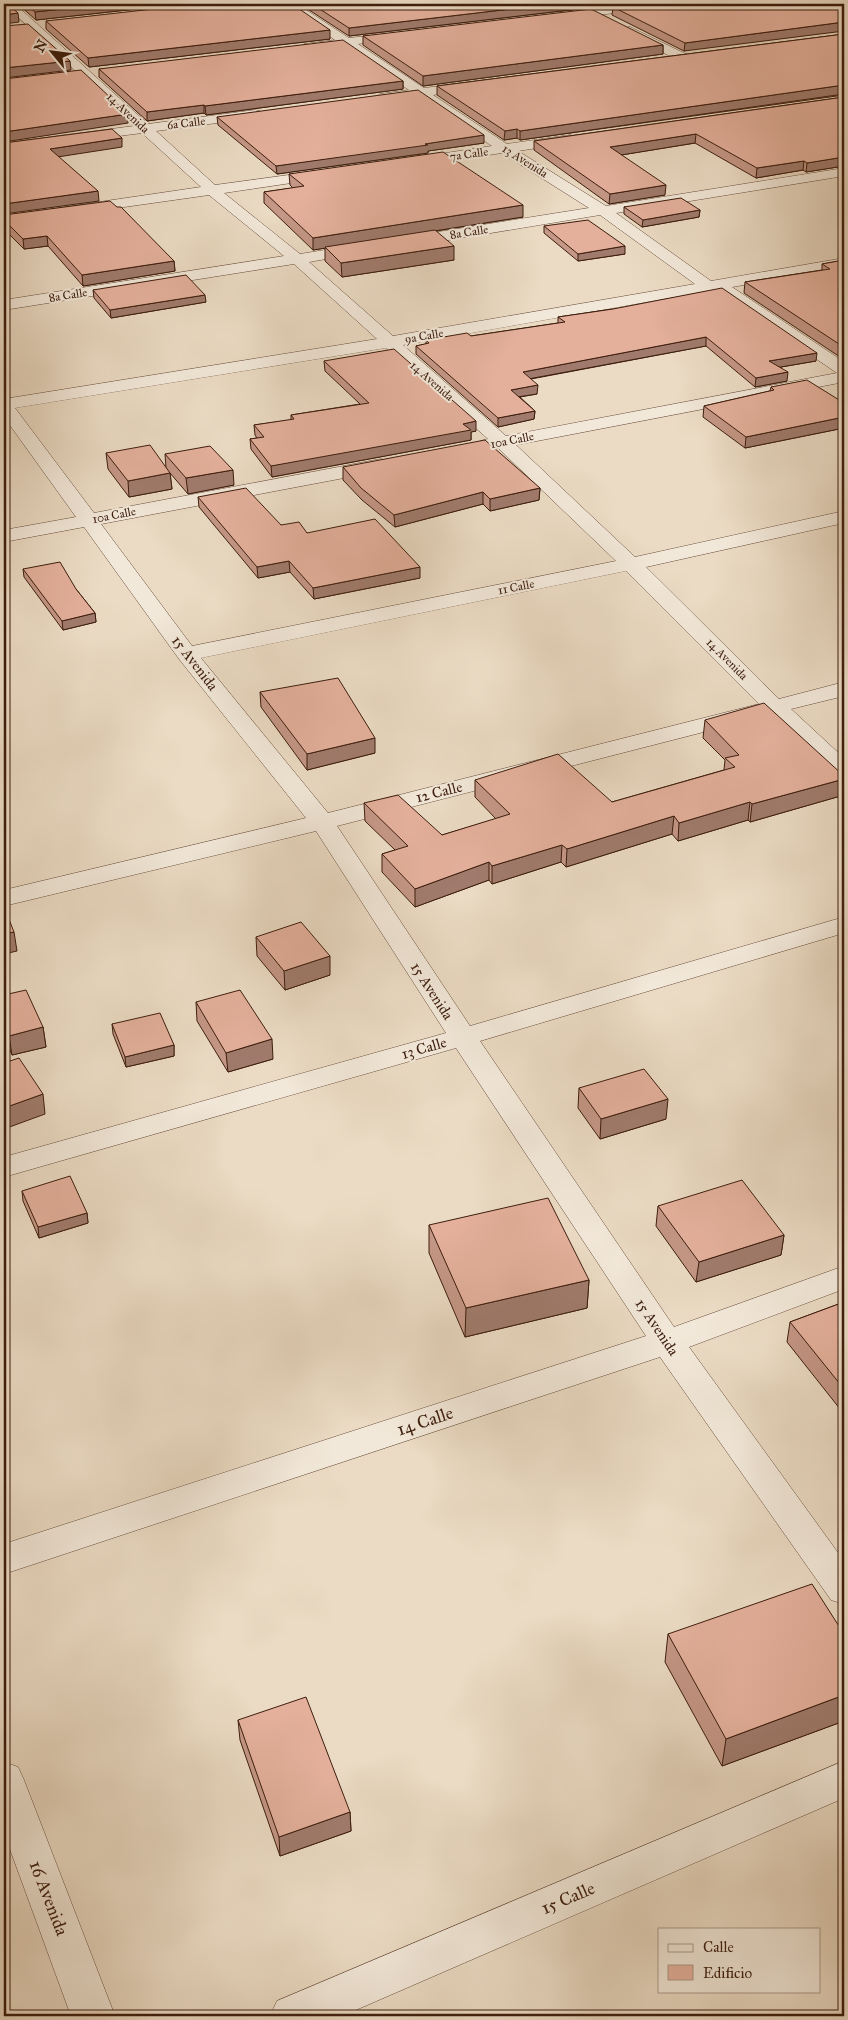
<svg xmlns="http://www.w3.org/2000/svg" width="848" height="2020" font-family="'IM FELL Great Primer',serif">
<rect width="100%" height="100%" fill="#ebdbc4"/>
<filter id="stains"><feTurbulence type="fractalNoise" baseFrequency=".004" numOctaves="4"/><feColorMatrix values="0 0 0 0 .2 0 0 0 0 .09 0 0 0 0 .02 0 0 0 .5 -.17"/></filter>
<radialGradient id="worn" r=".72"><stop offset=".6" stop-color="#630" stop-opacity="0"/><stop offset="1" stop-color="#630" stop-opacity=".3"/></radialGradient>
<g fill="none" stroke-linecap="round" stroke-linejoin="round">
<g stroke="#684c3b" stroke-width="1">
<g id="minor">
<path d="M4 4H15L148 124 255 110 260 111 262 114 255 118 156 131 215 185 325 170 330 171 332 174 330 177 325 178 224 193 300 254 361 244 366 246 369 249 366 252 309 262 393 336 695 284 600 215 406 247 401 245 398 242 401 239 406 237 589 208 502 153 413 166 408 165 406 162 413 158 492 146 419 97 385 101 380 100 379 97 380 94 409 90 344 46 304 50 302 47 304 44 335 40 284 4H297L349 38 403 32 405 35 403 38 358 44 424 88 474 82 479 83 480 86 479 89 433 95 507 144 570 135 575 136 577 139 575 142 518 151 606 206 844 168V176L616 213 711 281 844 258V268L732 287 844 362V382L516 445 635 557 844 511V523L646 567 779 699 844 682V696L791 709 844 758V778L836 776 770 715 337 826 470 1026 844 917V933L480 1041 674 1327 844 1266V1289L689 1347 844 1561V1604L831 1600 660 1357 4 1574V1544L646 1336 456 1048 4 1177V1157L446 1033 316 831 4 906V890L306 818 179 659 84 527 4 542V530L76 517 4 417V399L377 339 294 264 4 310V300L284 256 209 195 4 224V216L201 187 142 133 4 151V143L134 126ZM715 290 837 373 506 436 403 345ZM386 348 488 439 480 441 478 445 480 449 487 451 498 448 616 561 192 646 101 524 381 471 388 469 390 465 388 461 381 459 94 513 15 408ZM626 571 759 704 328 813 201 658Z"/>
<polygon points="634,4 668,4 662,7 559,20 553,16 559,12"/>
<polygon points="630,27 688,55 690,58 688,61 680,61 626,34 624,31 626,28"/>
<polygon points="844,1761 844,1798 342,2016 270,2016 277,2001"/>
<polygon points="4,1762 18,1767 24,1780 115,2016 71,2016 4,1833"/>
</g>
</g>
<use href="#minor" fill="#f2e8d9" fill-rule="evenodd"/>
</g>
<g fill="#c49786" stroke="#3d1d0d">
<polygon points="18,4 182,4 36,20"/>
<polygon points="300,4 621,4 349,36"/>
<polygon points="844,4 684,51 612,15 613,7"/>
<polygon points="46,21 330,39 89,67 46,29"/>
<polygon points="844,34 844,95 520,140 517,138 504,140 437,95 437,86"/>
<polygon points="363,36 663,45 663,54 423,86 363,45"/>
<polygon points="99,69 403,81 403,89 206,115 204,113 147,121 99,77"/>
<polygon points="844,97 844,167 844,166 806,172 803,170 756,178 695,143 621,155 665,195 609,204 534,150 534,141"/>
<polygon points="217,117 484,143 428,151 428,153 277,174 218,125"/>
<polygon points="289,174 523,217 436,231 454,260 342,277 325,261 325,248 313,250 264,203 264,192 293,188 290,185"/>
<polygon points="624,207 700,210 699,217 642,227 624,214"/>
<polygon points="4,215 174,261 175,271 83,286 48,246 24,249 4,229"/>
<polygon points="544,226 625,254 578,261 544,233"/>
<polygon points="844,260 844,356 840,357 744,293 745,282 822,270 822,264"/>
<polygon points="93,290 206,302 111,318 94,298"/>
<polygon points="613,309 816,361 781,367 787,381 755,387 706,346 531,379 537,394 520,397 535,411 534,419 498,427 416,354 416,346 426,344 426,340 471,336 558,323 558,317"/>
<polygon points="324,361 476,431 471,432 471,440 272,477 251,449 250,439 257,438 255,435 254,425 291,420 291,415 360,404 325,371"/>
<polygon points="771,387 844,403 844,428 745,448 703,417 704,406 770,391"/>
<polygon points="106,453 166,468 165,454 234,485 188,494 170,473 172,489 129,497 108,469"/>
<polygon points="343,467 540,488 539,500 490,511 483,504 395,527 362,500 343,480"/>
<polygon points="198,497 281,525 307,533 420,578 314,599 290,572 258,578 199,507"/>
<polygon points="23,569 76,589 95,613 96,622 63,630 24,577"/>
<polygon points="260,692 375,753 307,770 261,707"/>
<polygon points="705,720 844,776 844,795 750,822 748,820 678,841 672,834 566,867 561,862 492,884 489,880 415,907 382,872 382,854 395,850 365,821 364,803 442,835 496,819 475,797 475,780 612,802 724,770 725,760 703,738"/>
<polygon points="256,937 330,975 285,990 257,956"/>
<polygon points="4,995 43,1027 46,1047 12,1055 4,1034"/>
<polygon points="196,1002 273,1059 228,1072 197,1021"/>
<polygon points="112,1024 174,1045 174,1056 126,1067 113,1034"/>
<polygon points="579,1088 666,1119 600,1139 578,1108"/>
<polygon points="22,1191 87,1213 88,1223 39,1238 23,1201"/>
<polygon points="658,1206 784,1235 781,1255 696,1282 656,1226"/>
<polygon points="429,1225 589,1280 587,1308 465,1337 429,1253"/>
<polygon points="844,1302 844,1414 787,1342 790,1322"/>
<polygon points="668,1634 844,1634 844,1721 722,1766 665,1662"/>
<polygon points="238,1720 350,1812 351,1831 280,1856 240,1740"/>
</g>
<g fill="#a07b6d" stroke="#3d1d0d">
<polygon points="108,4 182,4 36,20 35,12"/>
<polygon points="553,4 621,4 349,36 349,28"/>
<polygon points="18,13 19,22 4,24 4,15"/>
<polygon points="844,22 844,31 684,51 685,43"/>
<polygon points="330,30 330,39 89,67 88,58"/>
<polygon points="663,45 663,54 423,86 423,76"/>
<polygon points="70,61 71,70 4,78 4,68"/>
<polygon points="403,81 403,89 206,115 205,106"/>
<polygon points="844,85 844,94 520,140 520,131"/>
<polygon points="204,105 204,113 147,121 147,112"/>
<polygon points="128,114 128,123 4,142 4,132"/>
<polygon points="517,129 517,138 504,140 505,131"/>
<polygon points="696,134 695,143 609,157 610,147"/>
<polygon points="484,135 484,143 428,151 428,153 277,174 276,166"/>
<polygon points="122,138 122,147 51,158 50,149"/>
<polygon points="844,157 844,166 806,172 807,163"/>
<polygon points="804,161 803,170 756,178 757,168"/>
<polygon points="666,185 665,195 609,204 610,194"/>
<polygon points="98,191 99,201 4,214 4,204"/>
<polygon points="523,205 523,217 313,250 313,238"/>
<polygon points="700,210 699,217 642,227 643,220"/>
<polygon points="47,236 48,246 24,249 23,239"/>
<polygon points="454,246 454,260 342,277 341,263"/>
<polygon points="625,246 625,254 578,261 578,254"/>
<polygon points="174,261 175,271 83,286 82,275"/>
<polygon points="205,295 206,302 111,318 110,310"/>
<polygon points="706,337 706,346 523,380 523,372"/>
<polygon points="844,345 844,356 840,357 842,346"/>
<polygon points="817,353 816,361 769,369 769,361"/>
<polygon points="788,372 787,381 755,387 756,378"/>
<polygon points="538,385 537,394 511,398 511,390"/>
<polygon points="535,411 534,419 498,427 498,418"/>
<polygon points="844,417 844,428 745,448 746,437"/>
<polygon points="476,421 476,431 471,432 471,440 272,477 271,466"/>
<polygon points="233,470 234,485 188,494 186,478"/>
<polygon points="170,473 172,489 129,497 128,481"/>
<polygon points="540,488 539,500 490,511 490,499"/>
<polygon points="483,492 483,504 395,527 394,515"/>
<polygon points="289,561 290,572 258,578 257,567"/>
<polygon points="420,567 420,578 314,599 313,588"/>
<polygon points="8,576 9,585 4,586 4,577"/>
<polygon points="95,613 96,622 63,630 62,621"/>
<polygon points="375,738 375,753 307,770 307,754"/>
<polygon points="844,779 844,795 750,822 752,804"/>
<polygon points="750,802 748,820 678,841 679,823"/>
<polygon points="674,816 672,834 566,867 567,849"/>
<polygon points="562,845 561,862 492,884 492,866"/>
<polygon points="489,862 489,880 415,907 415,889"/>
<polygon points="14,932 17,951 4,954 4,934"/>
<polygon points="330,956 330,975 285,990 284,971"/>
<polygon points="43,1027 46,1047 12,1055 9,1036"/>
<polygon points="272,1039 273,1059 228,1072 226,1053"/>
<polygon points="174,1045 174,1056 126,1067 125,1057"/>
<polygon points="43,1094 45,1114 4,1129 4,1108"/>
<polygon points="668,1099 666,1119 600,1139 601,1119"/>
<polygon points="87,1213 88,1223 39,1238 38,1227"/>
<polygon points="784,1235 781,1255 696,1282 699,1262"/>
<polygon points="589,1280 587,1308 465,1337 466,1308"/>
<polygon points="844,1695 844,1721 722,1766 726,1739"/>
<polygon points="350,1812 351,1831 280,1856 279,1837"/>
</g>
<g fill="#e4b09c" stroke="#3d1d0d">
<polygon points="4,4 8,4 18,13 4,15"/>
<polygon points="26,4 108,4 35,12"/>
<polygon points="198,4 292,4 330,30 88,58 46,21"/>
<polygon points="312,4 553,4 349,28"/>
<polygon points="638,4 844,4 844,22 685,43 613,7"/>
<polygon points="591,9 663,45 423,76 363,36"/>
<polygon points="28,24 70,61 4,68 4,26"/>
<polygon points="844,34 844,85 520,131 517,129 505,131 437,86"/>
<polygon points="343,40 403,81 205,106 204,105 147,112 99,69"/>
<polygon points="81,70 128,114 4,132 4,79"/>
<polygon points="418,90 484,135 425,144 428,145 276,166 217,117"/>
<polygon points="844,97 844,157 807,163 804,161 757,168 696,134 610,147 666,185 610,194 534,141"/>
<polygon points="112,129 122,138 50,149 98,191 4,204 4,143"/>
<polygon points="443,152 523,205 313,238 264,192 304,186 289,174"/>
<polygon points="681,198 700,210 643,220 624,207"/>
<polygon points="110,201 117,207 121,207 174,261 82,275 47,236 23,239 4,220 4,215"/>
<polygon points="588,220 625,246 578,254 544,226"/>
<polygon points="435,230 454,246 341,263 325,247"/>
<polygon points="844,260 844,345 842,346 745,282 830,269 822,264"/>
<polygon points="186,275 205,295 110,310 93,290"/>
<polygon points="722,288 817,353 769,361 788,372 756,378 706,337 523,372 538,385 511,390 535,411 498,418 416,346 429,343 426,340 467,333 471,336 565,322 558,317 613,309"/>
<polygon points="394,349 476,421 463,424 471,430 271,466 250,439 264,437 254,425 294,419 291,415 369,403 324,361"/>
<polygon points="807,380 844,403 844,417 746,437 704,406 774,390 771,387"/>
<polygon points="485,440 540,488 490,499 483,492 394,515 361,488 343,467"/>
<polygon points="150,445 170,473 128,481 106,453"/>
<polygon points="210,446 233,470 186,478 165,454"/>
<polygon points="246,488 281,525 299,522 307,533 375,519 420,567 313,588 289,561 257,567 198,497"/>
<polygon points="60,562 76,589 95,613 62,621 23,569"/>
<polygon points="4,569 8,576 4,577"/>
<polygon points="338,678 375,738 307,754 260,692"/>
<polygon points="764,703 844,776 844,779 752,804 750,802 679,823 674,816 567,849 562,845 492,866 489,862 415,889 382,854 408,846 364,803 398,795 442,835 510,814 475,780 558,754 612,802 735,767 725,758 739,755 705,720"/>
<polygon points="4,907 14,932 4,934"/>
<polygon points="301,922 330,956 284,971 256,937"/>
<polygon points="26,990 43,1027 9,1036 4,1022 4,995"/>
<polygon points="240,990 272,1039 226,1053 196,1002"/>
<polygon points="160,1013 174,1045 125,1057 112,1024"/>
<polygon points="19,1058 43,1094 4,1108 4,1063"/>
<polygon points="644,1069 668,1099 601,1119 579,1088"/>
<polygon points="70,1176 87,1213 38,1227 22,1191"/>
<polygon points="742,1180 784,1235 699,1262 658,1206"/>
<polygon points="548,1198 589,1280 466,1308 429,1225"/>
<polygon points="844,1302 844,1389 790,1322"/>
<polygon points="812,1584 844,1634 844,1695 726,1739 668,1634"/>
<polygon points="306,1697 350,1812 279,1837 238,1720"/>
</g>
<g text-anchor="middle" stroke-width="4" stroke-linejoin="round" paint-order="stroke">
<g font-size="12" fill="#3d1d0d" stroke="#f2e8d9">
<text transform="translate(128 113) rotate(43)" y="4">14 Avenida</text>
<text transform="translate(186 123) rotate(-7)" y="4">6a Calle</text>
<text transform="translate(469 154) rotate(-8)" y="4">7a Calle</text>
<text transform="translate(525 161) rotate(32)" y="4">13 Avenida</text>
<text transform="translate(469 232) rotate(-9)" y="4">8a Calle</text>
<text transform="translate(68 295) rotate(-9)" y="4">8a Calle</text>
<text transform="translate(424 336) rotate(-10)" y="4">9a Calle</text>
<text transform="translate(432 381) rotate(41)" y="4">14 Avenida</text>
<text transform="translate(512 440) rotate(-11)" y="4">10a Calle</text>
<text transform="translate(114 515) rotate(-11)" y="4">10a Calle</text>
<text transform="translate(516 587) rotate(-11)" y="4">11 Calle</text>
<text transform="translate(727 659) rotate(45)" y="4">14 Avenida</text>
</g>
<g font-size="15" fill="#3d1d0d" stroke="#f2e8d9">
<text transform="translate(195 663) rotate(52)" y="5">15 Avenida</text>
<text transform="translate(439 792) rotate(-14)" y="5">12 Calle</text>
<text transform="translate(432 991) rotate(57)" y="5">15 Avenida</text>
<text transform="translate(424 1048) rotate(-16)" y="5">13 Calle</text>
<text transform="translate(657 1327) rotate(56)" y="5">15 Avenida</text>
</g>
<g font-size="18" fill="#3d1d0d" stroke="#f2e8d9">
<text transform="translate(425 1421) rotate(-18)" y="6">14 Calle</text>
<text transform="translate(49 1898) rotate(69)" y="6">16 Avenida</text>
<text transform="translate(568 1898) rotate(-23)" y="6">15 Calle</text>
</g>
</g>
<rect width="848" height="2020" fill="none" stroke="#ebdbc4" stroke-width="20"/>
<rect x="5" y="5" width="838" height="2010" fill="none" stroke="#3d1d0d" stroke-width="2.5"/>
<rect x="10" y="10" width="828" height="2000" fill="none" stroke="#3d1d0d"/>
<rect x="658" y="1928" width="162" height="65" fill="#f2e8d9" stroke="#aa9787"/>
<rect x="668" y="1944" width="25" height="8" fill="#f2e8d9" stroke="#aa9787"/>
<text x="703" y="1952" font-size="15" fill="#3d1d0d">Calle</text>
<rect x="668" y="1965" width="25" height="15" fill="#e4b09c" stroke="#aa9787"/>
<text x="703" y="1978" font-size="15" fill="#3d1d0d">Edificio</text>
<g transform="translate(52 52) rotate(299)" stroke="#f2e8d9" stroke-width="4" paint-order="stroke">
<path d="M0-4L9 19L0 12L-9 19Z" fill="#3d1d0d"/>
<text y="-8" font-size="14" font-weight="bold" text-anchor="middle" fill="#3d1d0d">N</text>
</g>
<rect width="100%" height="100%" filter="url(#stains)"/>
<rect width="100%" height="100%" fill="url(#worn)"/>
</svg>
